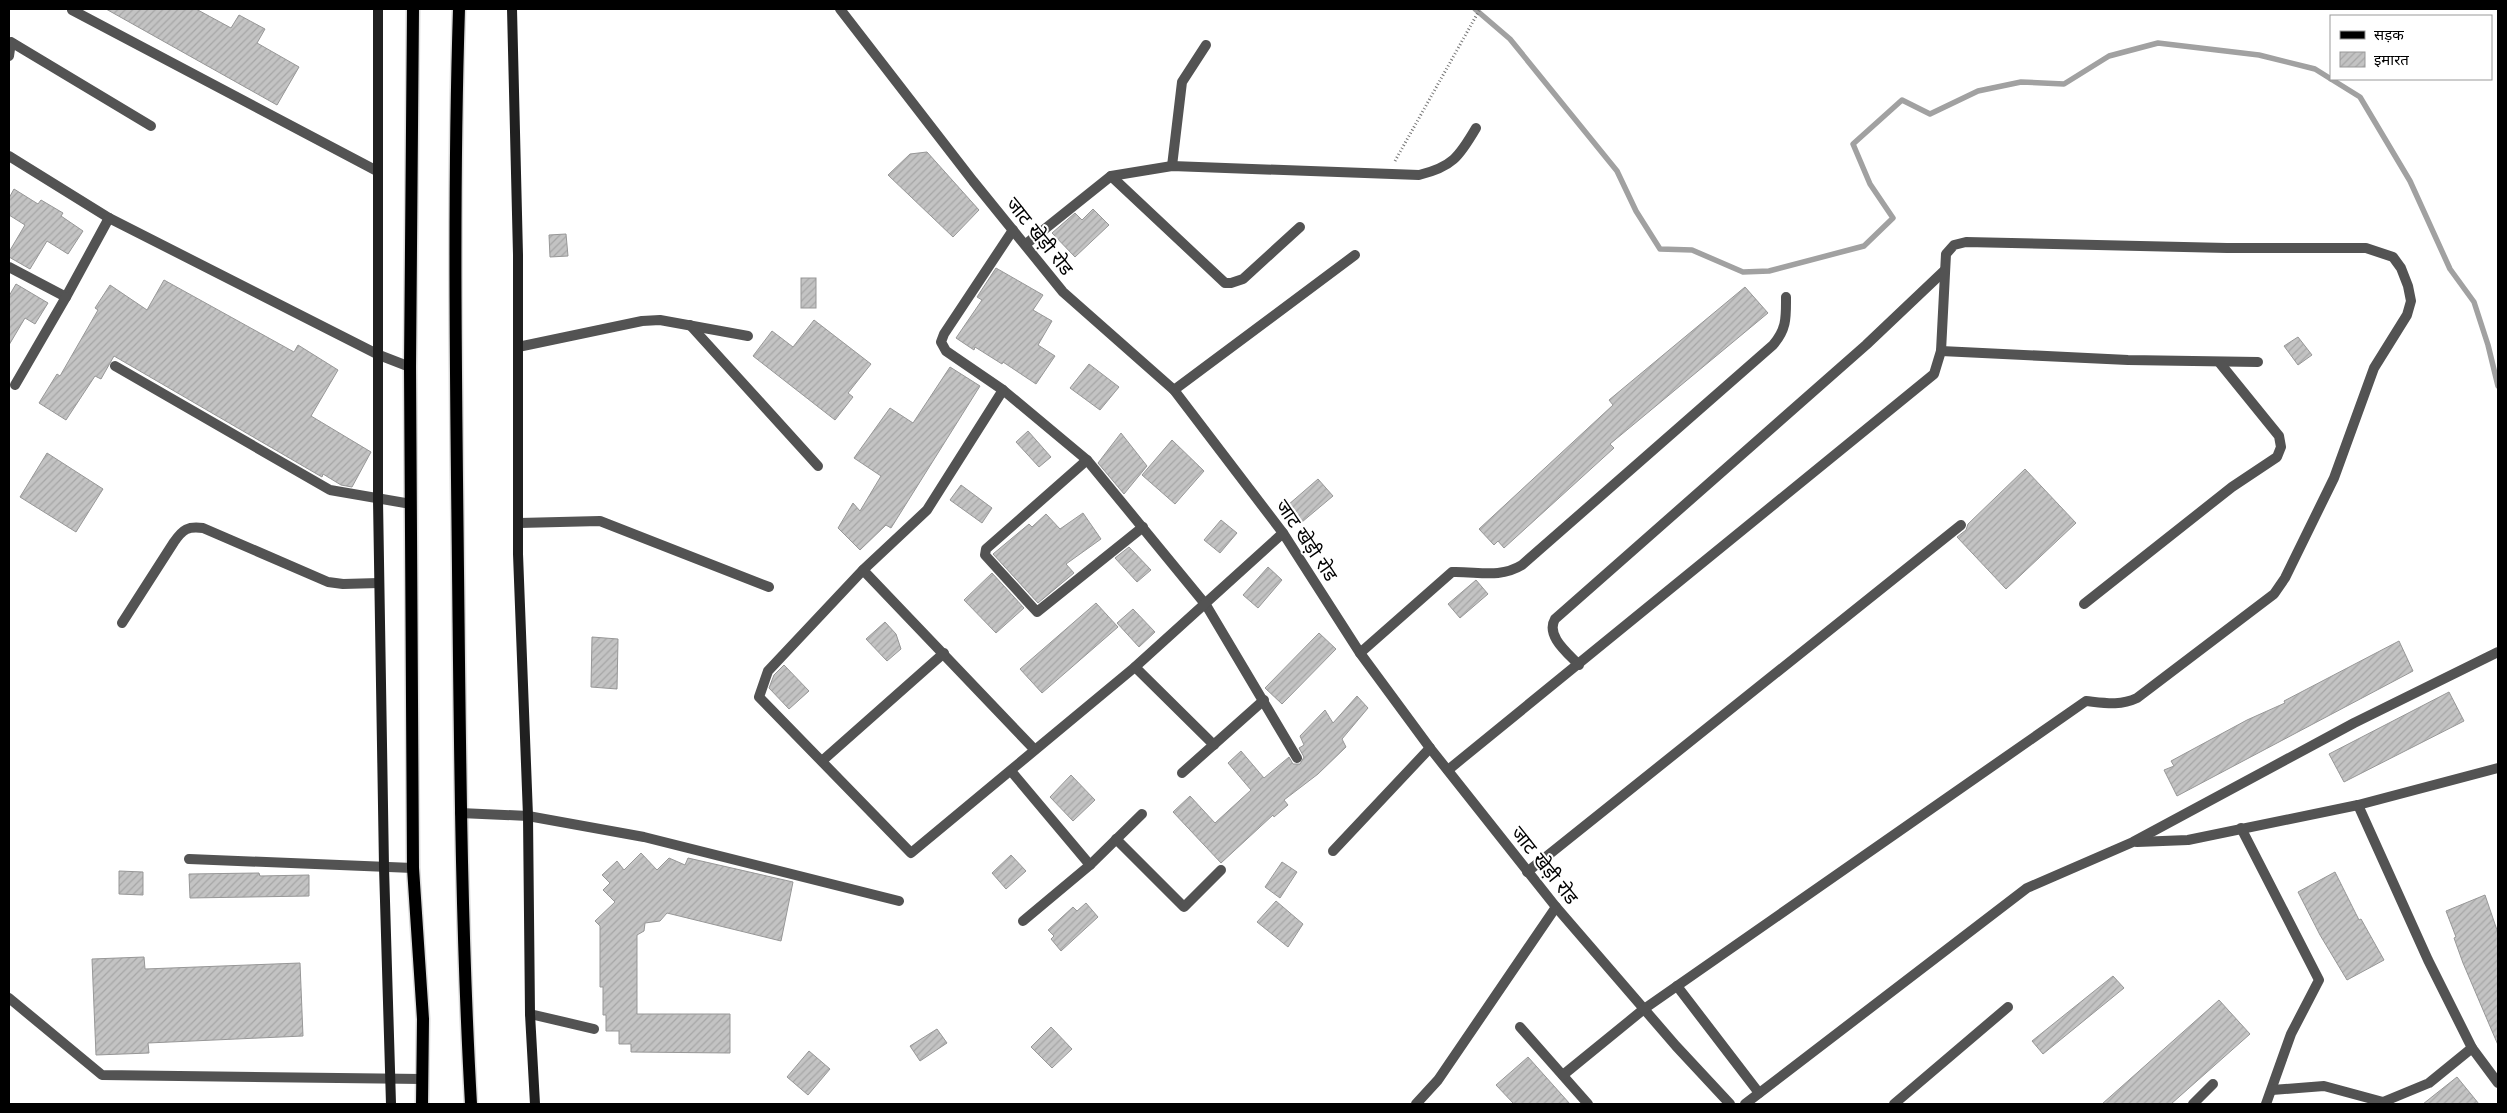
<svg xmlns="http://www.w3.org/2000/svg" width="2507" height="1113" font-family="Jost,'Noto Sans Devanagari',sans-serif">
<defs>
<pattern id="building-hatch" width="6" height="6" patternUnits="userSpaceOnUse" patternTransform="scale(1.25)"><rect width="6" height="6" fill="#c3c3c3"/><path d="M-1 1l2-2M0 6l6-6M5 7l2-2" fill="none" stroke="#a6a6a6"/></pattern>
</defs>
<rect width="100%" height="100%" fill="#fff"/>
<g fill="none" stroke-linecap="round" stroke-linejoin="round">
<g stroke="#a1a1a1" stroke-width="5.5">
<polyline points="1475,9 1510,39 1617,171 1636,211 1660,249 1692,250 1743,272 1769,271 1864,246 1893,218 1870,184 1853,144 1902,100 1930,114 1978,91 2021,82 2064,84 2109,56 2158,43 2259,55 2315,69 2331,79"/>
<polyline points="2331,79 2360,97 2410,181 2450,269 2474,302 2488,345 2498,386"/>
</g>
</g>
<g fill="url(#building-hatch)" stroke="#979797">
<polygon points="106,9 196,9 231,28 239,15 265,29 257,43 299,67 277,105"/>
<polygon points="927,152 979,210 953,237 888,175 910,154"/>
<polygon points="14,189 38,204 41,200 63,213 61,216 83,231 68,254 47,241 30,269 9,257 9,252 25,225 9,215 9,198"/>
<polygon points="1093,209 1109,225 1075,257 1052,233 1075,213 1082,220"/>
<polygon points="566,234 568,256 550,257 549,235"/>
<polygon points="996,268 1043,295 1033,310 1052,321 1038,345 1055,356 1036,384 1003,362 1002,364 975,347 974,350 956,338 982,300 977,297"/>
<rect x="801" y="278" width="15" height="30"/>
<polygon points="164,280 294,352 298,345 338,370 311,416 371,452 352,487 341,485 323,474 322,477 114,356 101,379 95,376 66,420 39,403 57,374 60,376 98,310 95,308 110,285 147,310"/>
<polygon points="16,284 48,303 35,324 25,318 9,345 9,296"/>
<polygon points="1745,287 1768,313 1610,444 1614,448 1504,548 1498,541 1494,545 1479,529 1613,405 1609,400"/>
<polygon points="814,320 871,364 848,393 853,397 835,420 753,356 772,331 793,347"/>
<polygon points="2298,337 2312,355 2298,365 2284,346"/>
<polygon points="1089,364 1119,387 1100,410 1070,388"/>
<polygon points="950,367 980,386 891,528 886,525 860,550 838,528 853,503 860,511 881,476 854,458 890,408 913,423"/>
<polygon points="1028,431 1051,457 1039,467 1016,442"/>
<polygon points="1121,433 1147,466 1124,494 1098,463"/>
<polygon points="1172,440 1204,471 1175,504 1142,475"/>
<polygon points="47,453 103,489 76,532 20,497"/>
<polygon points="2025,469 2076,523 2006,589 1957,537 1966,530 1968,524"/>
<polygon points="1318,479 1333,496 1302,522 1288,505"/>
<polygon points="961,485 992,508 982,523 950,500"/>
<polygon points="1083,513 1101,539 1066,564 1074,573 1038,603 993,554 1029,524 1032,527 1046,514 1060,529"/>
<polygon points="1221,520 1237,533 1220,553 1204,540"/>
<polygon points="1129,547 1151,570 1137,582 1115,558"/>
<polygon points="1268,567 1282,580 1258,608 1243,595"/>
<polygon points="992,573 1024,608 996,633 964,600"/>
<polygon points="1476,580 1488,594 1460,618 1448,604"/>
<polygon points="1096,603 1118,627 1042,693 1020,669"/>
<polygon points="1133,609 1155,632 1139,647 1117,623"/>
<polygon points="885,622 896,634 901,649 887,661 866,639"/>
<polygon points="1319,633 1336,649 1282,704 1265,688"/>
<polygon points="592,637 618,639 617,689 591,687"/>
<polygon points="2399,641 2413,671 2177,796 2164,770 2174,766 2171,761 2247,720 2285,703 2284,701"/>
<polygon points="784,665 809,691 789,709 769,688 774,675"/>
<polygon points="2449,692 2464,721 2344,782 2329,754"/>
<polygon points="1357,696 1368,708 1342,739 1346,747 1318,774 1284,800 1288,805 1274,817 1273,815 1221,863 1173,812 1190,796 1215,823 1251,790 1228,763 1241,751 1264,778 1289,757 1293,764 1300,764 1304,757 1299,748 1304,745 1300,736 1325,710 1333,723"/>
<polygon points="1071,775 1095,800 1073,821 1050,797"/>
<polygon points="641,853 657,870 669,858 685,865 688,858 793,882 781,941 667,913 660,921 645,923 644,931 637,935 637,1014 730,1014 730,1053 631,1052 631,1044 619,1044 619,1031 606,1031 606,1015 603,1015 603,987 600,987 600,926 595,921 615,902 603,890 610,883 602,875 617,861 624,870"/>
<polygon points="1011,855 1026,871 1006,889 992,873"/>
<polygon points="1282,862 1297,872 1280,898 1265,887"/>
<polygon points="119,871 143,872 143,895 119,894"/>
<polygon points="2335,872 2359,920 2361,919 2384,960 2347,980 2320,935 2298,892"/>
<polygon points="259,873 260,876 309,875 309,896 190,898 189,874"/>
<polygon points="2485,895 2498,933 2498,1045 2463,963 2454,938 2456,937 2446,911"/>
<polygon points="1276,901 1303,924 1288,947 1257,922"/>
<polygon points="1086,903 1098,917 1061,951 1051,939 1054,936 1048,930 1073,907 1077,911"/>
<polygon points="144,957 145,969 300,963 303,1036 148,1043 149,1053 96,1055 92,959"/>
<polygon points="2113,976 2124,988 2043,1054 2032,1041"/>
<polygon points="2219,1000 2250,1034 2171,1104 2102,1104"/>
<polygon points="1051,1027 1072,1049 1052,1068 1031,1047"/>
<polygon points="937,1029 947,1043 920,1061 910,1046"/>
<polygon points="809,1051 830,1069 808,1095 787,1077"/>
<polygon points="1528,1057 1570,1104 1514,1104 1496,1085"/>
<polygon points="2457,1077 2479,1104 2423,1104"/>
</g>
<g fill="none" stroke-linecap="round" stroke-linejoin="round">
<g stroke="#dbdbdb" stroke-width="15">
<g id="primary">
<polyline points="413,9 410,367 413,868 423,1019 422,1104"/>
<path d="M459 9C453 196 456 383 458 570 460 748 461 926 471 1104"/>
</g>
</g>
<polyline stroke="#757575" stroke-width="3" stroke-dasharray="1 2.5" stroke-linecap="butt" points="1395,161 1480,9"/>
<g stroke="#535353" stroke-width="10">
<polyline points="690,325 818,466"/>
<polyline points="518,347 642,321 660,320 748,336"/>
<polyline points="519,523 600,521 769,587"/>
<path d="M122 623 174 542C183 529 188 526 203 528L328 582 343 584 379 583"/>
<polyline points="1520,1027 1588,1104"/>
<polyline points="1563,1075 1644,1009"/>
</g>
<g stroke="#535353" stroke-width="10">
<polyline points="840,9 973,181 1063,292 1174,390 1283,533 1360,653 1430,748 1556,907 1676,1046 1730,1104"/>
<polyline points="72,10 377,171"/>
<polyline points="9,56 11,42 151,126"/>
<polyline points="9,156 109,218 379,355 410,367"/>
<polyline points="1172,166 1182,82 1206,45"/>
<polyline points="1111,176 1225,283 1231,283 1243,279 1300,227"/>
<polyline points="1013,230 944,334 941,342 946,351 1003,390 1087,460 1206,605 1297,758"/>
<path d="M1026 244 1111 176 1172 166 1419 175C1452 167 1459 157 1476 128"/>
<polyline points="9,267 66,297 109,218"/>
<polyline points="1941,351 2128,360 2258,362"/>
<polyline points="115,366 330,490 411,504"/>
<polyline points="15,385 66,297"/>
<polyline points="1003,390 927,510 863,570 768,671 759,697 911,853 1135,667 1283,533"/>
<polyline points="1174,390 1355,255"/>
<polyline points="1087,460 986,549 985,555 1037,612 1143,527"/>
<polyline points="863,570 1034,749"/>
<polyline points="2084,604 2232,487 2277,457 2281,447 2279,436 2219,362"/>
<path d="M1360 653 1452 572C1477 571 1499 579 1522 565L1773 345C1787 329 1786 317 1786 297"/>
<path d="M1579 665C1569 654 1545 636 1555 619L1866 345 1944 271"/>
<polyline points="1135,667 1214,745"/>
<polyline points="822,761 944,653"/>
<path d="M1448 770 1934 374 1941 351 1946 254 1954 245 1966 242 2227 248H2366L2393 257 2401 268 2408 286 2411 301 2407 315 2374 368 2334 478 2285 578 2274 594 2137 698C2120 706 2105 703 2086 701L1644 1009"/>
<polyline points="1011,771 1090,865"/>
<polyline points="1182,773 1264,700"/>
<polyline points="2358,805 2428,960 2472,1048"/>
<polyline points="460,813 528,816 644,837 899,901"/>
<polyline points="2241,828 2319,980 2291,1034 2266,1104"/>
<polyline points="1116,839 1184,907 1221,870"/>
<polyline points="2137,842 2188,840 2358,805 2498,768"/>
<polyline points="1333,851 1430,748"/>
<polyline points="189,859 413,868"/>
<polyline points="1527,872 1961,525"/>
<polyline points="1023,921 1090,865 1142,814"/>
<polyline points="1677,986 1759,1093"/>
<polyline points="9,998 102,1075 422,1079"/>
<polyline points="530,1014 594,1029"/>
<polyline points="2272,1090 2324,1086 2383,1102 2429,1083 2472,1048 2498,1083"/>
<polyline points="1416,1104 1438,1080 1556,907"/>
<polyline points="1745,1104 2027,888 2133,842 2354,723 2498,652"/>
<polyline points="1894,1104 2008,1007"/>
<polyline points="2193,1104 2213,1084"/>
</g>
<g stroke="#202020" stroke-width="10">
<polyline points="378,9 378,500 384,867 391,1104"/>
<polyline points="512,9 518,255 518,554 528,816 530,1014 535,1104"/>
</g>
<use href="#primary" stroke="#000" stroke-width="12"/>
</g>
<g text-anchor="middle" stroke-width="4" stroke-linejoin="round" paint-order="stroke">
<g font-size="19" fill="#000" stroke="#fff">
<text transform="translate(1040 236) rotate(51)" y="7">जाट खेड़ी रोड</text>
<text transform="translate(1307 540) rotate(56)" y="7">जाट खेड़ी रोड</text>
<text transform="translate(1545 865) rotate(51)" y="7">जाट खेड़ी रोड</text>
</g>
</g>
<rect width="2507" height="1113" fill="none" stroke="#000000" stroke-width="20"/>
<rect x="2330" y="15" width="162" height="65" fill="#ffffff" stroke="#999999"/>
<rect x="2340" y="31" width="25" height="8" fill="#000000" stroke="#999999"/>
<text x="2374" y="40" font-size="15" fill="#000000">सड़क</text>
<rect x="2340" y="52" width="25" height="15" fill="url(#building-hatch)" stroke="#999999"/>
<text x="2374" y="65" font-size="15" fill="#000000">इमारत</text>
</svg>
